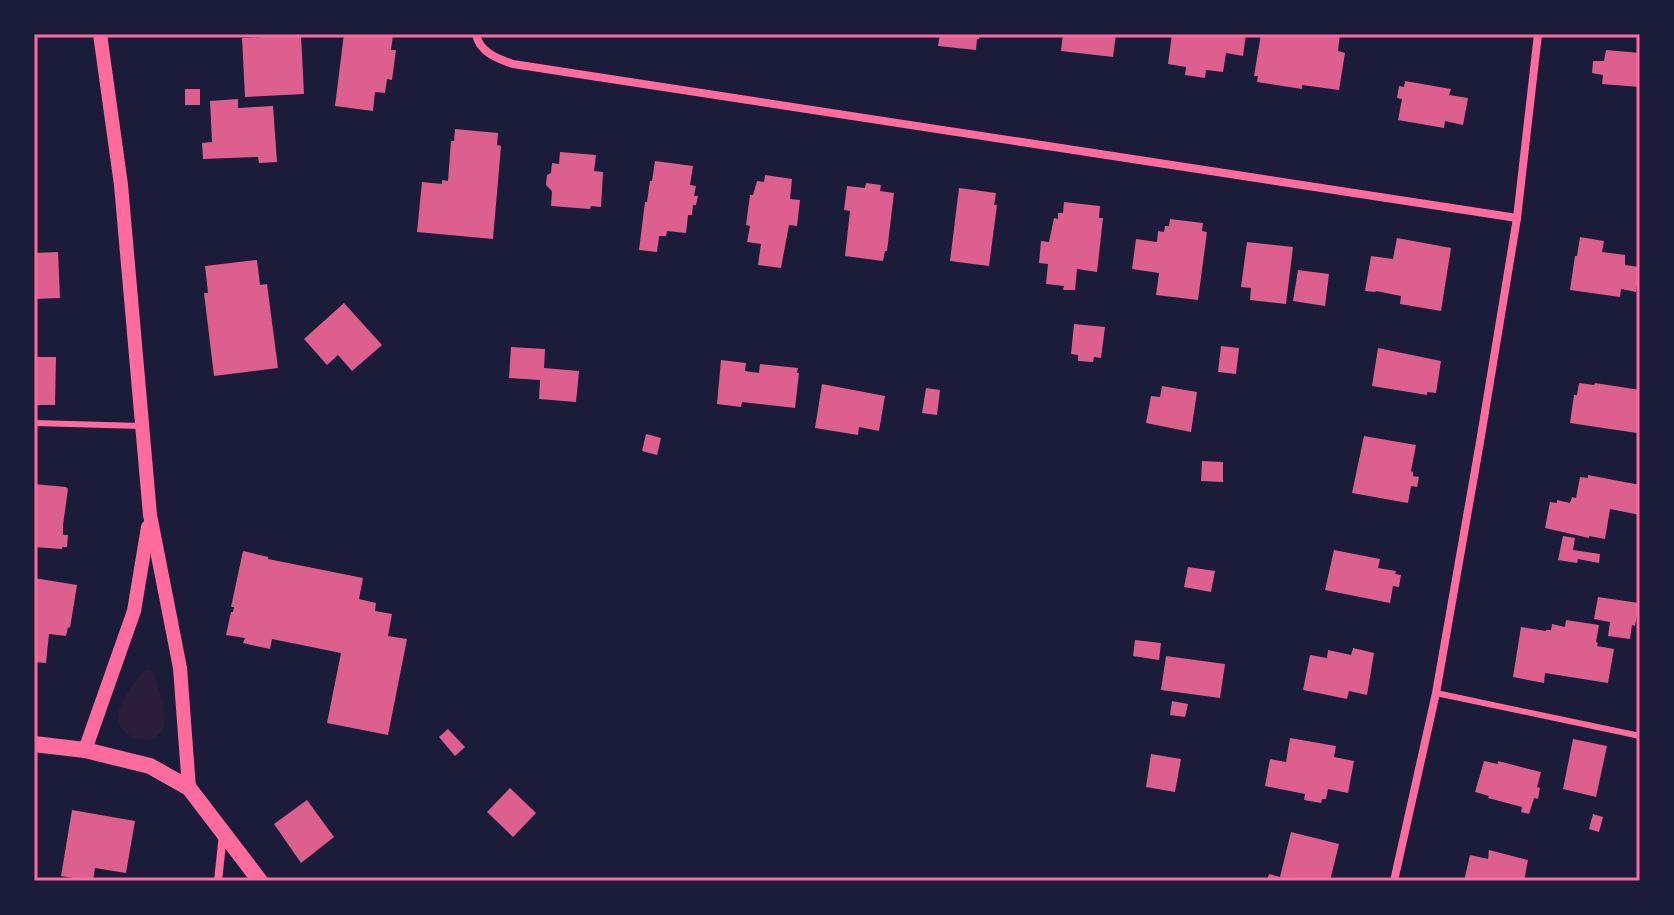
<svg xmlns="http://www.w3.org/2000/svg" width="1674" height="915" font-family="Merriweather,serif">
<rect width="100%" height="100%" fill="#1b1b3a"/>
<path fill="#2a1e3b" d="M147 669 152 671 155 675C158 688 166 712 164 724 160 751 116 740 118 715 119 703 135 682 142 672Z"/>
<g fill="#dd5f8e">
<polygon points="344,34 393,35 391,50 396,50 392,80 387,79 385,93 375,92 373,111 335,106"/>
<polygon points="940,34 980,34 979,39 977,39 976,50 938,46"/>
<polygon points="1063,34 1116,34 1113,57 1061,51"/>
<polygon points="1172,34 1246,34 1243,56 1226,53 1223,72 1206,70 1205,78 1185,75 1186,67 1168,64"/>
<polygon points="1261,34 1340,34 1338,51 1345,53 1339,90 1302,85 1302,89 1257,82 1258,76 1254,76"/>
<polygon points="301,35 304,94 245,97 242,38"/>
<polygon points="1606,50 1640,53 1640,87 1602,84 1603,75 1592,73 1593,61 1604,61"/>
<polygon points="1405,81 1451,89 1449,95 1468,98 1463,125 1445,121 1444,128 1398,120 1402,99 1397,98 1399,86 1404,87"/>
<rect x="185" y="89" width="15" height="16"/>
<polygon points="238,99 238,108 273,106 277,162 259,163 258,157 203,159 202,143 212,142 210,101"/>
<polygon points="455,129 498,133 497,145 501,146 493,239 417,232 422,182 442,184 442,180 448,181 451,141 454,141"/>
<polygon points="560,152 596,155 594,171 603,172 601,207 591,206 590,209 551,206 552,191 546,185 547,175 551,173 552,163 559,164"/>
<polygon points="655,161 693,166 690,185 696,186 694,196 698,196 696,205 693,205 692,215 688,215 686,233 667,231 666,236 659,236 657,252 639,250 645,202 647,202 650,181 652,181"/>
<polygon points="765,175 792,179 790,199 800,200 797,226 789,225 781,268 758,265 761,244 747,242 750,226 746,225 750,195 753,195 757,181 764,182"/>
<polygon points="866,183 881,185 880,191 894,193 887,251 885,251 883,261 845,256 850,211 844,210 847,186 865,188"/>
<polygon points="959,188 996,193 994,205 997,205 989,266 950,261"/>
<polygon points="1064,202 1100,206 1099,218 1103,218 1097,272 1077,269 1075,290 1063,290 1064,286 1046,284 1048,264 1039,263 1041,241 1049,242 1054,218 1058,219 1058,213 1063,213"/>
<polygon points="1170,219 1203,223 1202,231 1207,232 1198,300 1156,295 1159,273 1132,269 1136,239 1157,242 1158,231 1164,232 1165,226 1169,226"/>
<polygon points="1580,237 1604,241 1602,252 1625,255 1625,265 1639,267 1636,292 1621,289 1620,297 1570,290 1575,256 1577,256"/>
<polygon points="1397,238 1451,248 1441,311 1400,304 1401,296 1376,291 1375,292 1365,291 1371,256 1393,259"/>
<polygon points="1247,242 1293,247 1286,304 1250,300 1251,288 1241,287"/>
<polygon points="58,252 60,298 34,299 34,253"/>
<polygon points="257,260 260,285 267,284 278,368 214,376 204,293 208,293 205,266"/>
<polygon points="1298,270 1329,274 1325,306 1293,301"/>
<polygon points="344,303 382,345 352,371 338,355 327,365 304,339"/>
<polygon points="1074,324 1105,327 1101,358 1094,357 1093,362 1078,361 1078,355 1071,354"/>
<polygon points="1221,346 1239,348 1236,374 1218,372"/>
<polygon points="511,347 545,349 544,368 579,371 576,402 539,399 540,380 509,378"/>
<polygon points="1378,348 1441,361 1436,393 1427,392 1427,395 1372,386"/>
<polygon points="34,357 56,357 55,405 34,405"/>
<polygon points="721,360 746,363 745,371 759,373 760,364 798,368 797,373 799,373 795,408 742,402 741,407 717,404"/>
<polygon points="1579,383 1594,385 1595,383 1640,390 1640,417 1637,433 1570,423 1574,395 1577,395"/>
<polygon points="822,384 885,396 879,431 859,427 858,435 815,428"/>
<polygon points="1162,386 1197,392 1191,432 1146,423 1151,396 1160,397"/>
<polygon points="926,388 940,390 937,415 922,413"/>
<polygon points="646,434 661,438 657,455 642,451"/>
<polygon points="1364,436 1416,445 1411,471 1413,472 1413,476 1419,477 1417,487 1411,486 1408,503 1352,493"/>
<polygon points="1202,461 1223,462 1223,482 1201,481"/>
<polygon points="1588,475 1640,485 1640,515 1610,509 1605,539 1589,536 1589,538 1545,528 1550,502 1557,503 1557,500 1570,503 1572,497 1576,498 1580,477 1588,478"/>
<polygon points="34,484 66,487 68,489 63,525 63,535 68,535 67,547 62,547 62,549 34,547"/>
<polygon points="1563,536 1575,538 1573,550 1600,554 1599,563 1578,559 1577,563 1558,560"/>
<polygon points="1334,550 1380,559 1378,568 1396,571 1395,574 1401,575 1399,587 1393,586 1390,603 1325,590"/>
<polygon points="243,551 268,557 268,559 363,578 359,599 376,603 375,611 392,614 388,636 407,639 388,735 327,723 341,653 272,639 270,649 243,643 245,638 226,635 231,612 233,612 234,607 231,607"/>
<polygon points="1188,567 1215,571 1211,592 1184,587"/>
<polygon points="34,578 77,585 70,628 68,627 66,636 49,634 46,663 34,662"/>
<polygon points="1598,597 1639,603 1635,626 1632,625 1630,639 1608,636 1610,622 1594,619"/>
<polygon points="1566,620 1599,625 1596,642 1598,643 1597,646 1614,649 1608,683 1545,673 1544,683 1513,677 1521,627 1546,631 1546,630 1551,630 1552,624 1565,627"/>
<polygon points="1135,640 1161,643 1159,660 1133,656"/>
<polygon points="1353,648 1374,653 1367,695 1349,691 1347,699 1303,690 1310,655 1327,658 1328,650 1351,655"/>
<polygon points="1166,656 1225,664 1220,698 1161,690"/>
<polygon points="1172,701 1188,704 1185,717 1170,715"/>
<polygon points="448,729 465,747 455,756 439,737"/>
<polygon points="1290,738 1336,746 1334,757 1354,761 1348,793 1328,789 1326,799 1322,799 1321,803 1304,800 1305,794 1265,786 1270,759 1286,762"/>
<polygon points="1573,739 1607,746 1596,797 1563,789"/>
<polygon points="1151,754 1181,759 1175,792 1146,787"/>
<polygon points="1484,761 1498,764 1498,761 1541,772 1537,787 1540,788 1538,799 1534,798 1529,814 1521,812 1522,807 1488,798 1489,796 1475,792"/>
<polygon points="510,788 536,813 513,837 487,812"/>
<polygon points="307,800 334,837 301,863 274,824"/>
<polygon points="72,810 135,821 126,873 95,868 93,881 61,876"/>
<polygon points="1593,814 1603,817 1599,832 1589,829"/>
<polygon points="1291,832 1339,844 1330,881 1267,881 1269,874 1280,877"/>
<polygon points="1489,850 1528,860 1524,881 1464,881 1470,855 1488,859"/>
</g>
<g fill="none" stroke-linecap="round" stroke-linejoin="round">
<g stroke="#ff6b9d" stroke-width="6">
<polyline points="34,423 142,426"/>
<polyline points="1436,693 1640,736"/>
</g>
<g stroke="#ff6b9d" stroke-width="8">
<path d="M476 34C479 52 498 59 513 64L1517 218"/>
<polyline points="218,881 223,834"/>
<polyline points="1394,881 1436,693 1480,442 1517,218 1538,34"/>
</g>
<g stroke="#ff6b9d" stroke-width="14">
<polyline points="100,34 121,185 150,515 180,668 189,788"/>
<polyline points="85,750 134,611 148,527"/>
</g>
<polyline stroke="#ff6b9d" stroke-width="16" points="34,744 85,750 150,766 189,788 260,881"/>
</g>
<rect width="1674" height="915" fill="none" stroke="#1b1b3a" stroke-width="72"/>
<rect x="36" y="36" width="1602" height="843" fill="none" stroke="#ff6b9d" stroke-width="3"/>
</svg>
